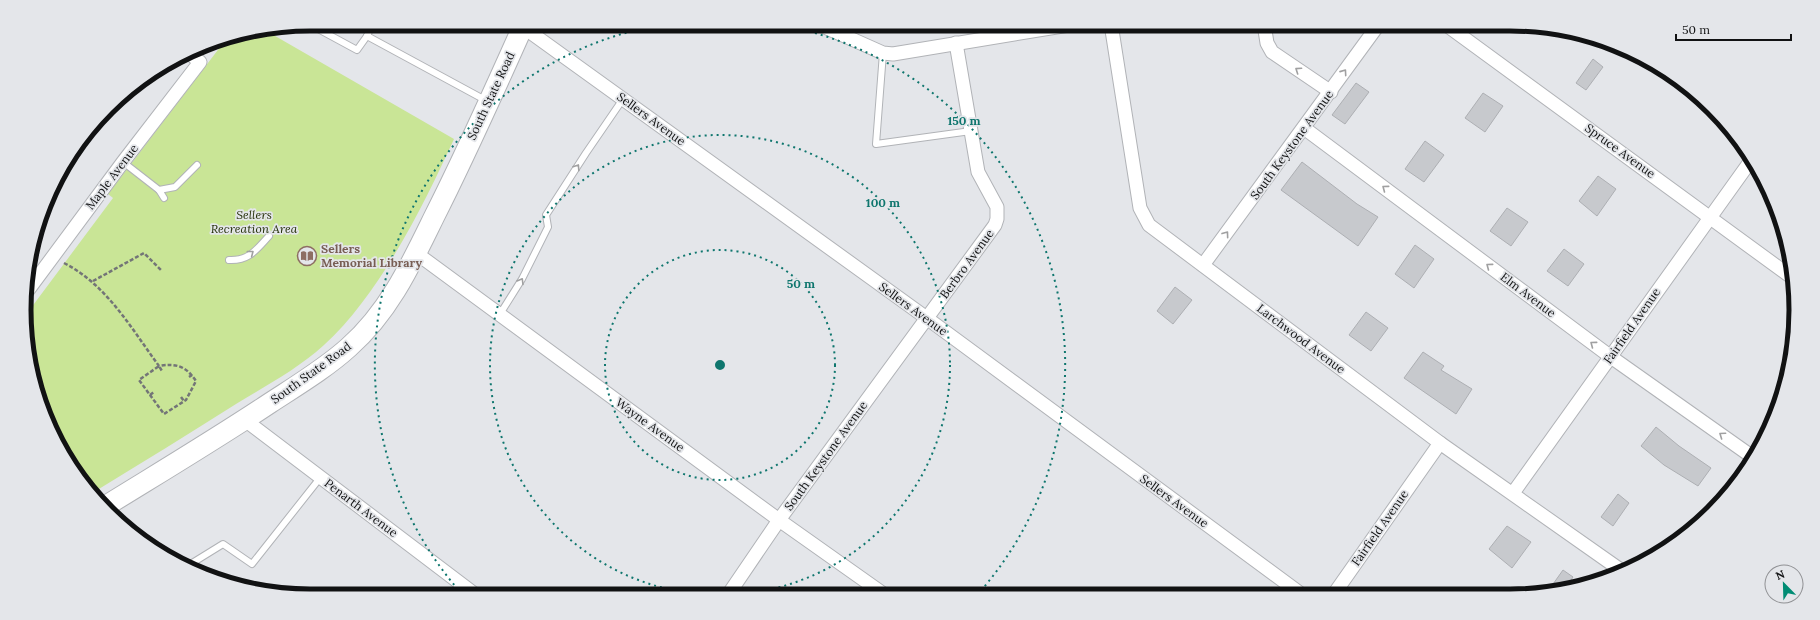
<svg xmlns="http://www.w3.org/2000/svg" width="1820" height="620" font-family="Lora,serif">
<rect width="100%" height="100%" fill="#e4e6ea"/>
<path fill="#c9e596" d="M254 29H263L454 139C423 207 379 295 324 345 298 369 265 386 236 404 189 434 141 463 94 492L86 486 72 469 34 384 25 329V316L113 198 108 194 227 38Z"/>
<g fill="#c7c9cd" stroke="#adafb3">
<polygon points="1593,59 1603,67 1586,90 1576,83"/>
<polygon points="1356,83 1369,92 1345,124 1332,115"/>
<polygon points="1483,93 1503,106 1485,132 1465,118"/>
<polygon points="1425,141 1444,155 1424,182 1405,169"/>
<polygon points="1302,162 1357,204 1378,217 1358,246 1281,190"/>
<polygon points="1598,176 1616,189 1597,216 1579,201"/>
<polygon points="1507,208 1528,222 1511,246 1490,231"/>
<polygon points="1415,245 1434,259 1414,288 1395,274"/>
<polygon points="1564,249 1584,264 1568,286 1547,271"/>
<polygon points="1175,287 1192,300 1173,324 1157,311"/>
<polygon points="1366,312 1388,328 1371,351 1349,335"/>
<polygon points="1423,352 1444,366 1441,370 1472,389 1456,414 1404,378"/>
<polygon points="1656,427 1679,446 1711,468 1698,486 1664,465 1641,446"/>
<polygon points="1618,494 1629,503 1613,526 1601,517"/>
<polygon points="1507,526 1531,542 1512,568 1489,549"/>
<polygon points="1563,570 1573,577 1566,588 1546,594"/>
</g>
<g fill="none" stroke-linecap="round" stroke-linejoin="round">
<g stroke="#b1b3b7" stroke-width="8">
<g id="service">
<polyline points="309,24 357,50 367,36 372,24"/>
<polyline points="367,36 487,101"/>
<polyline points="883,53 876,144 971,131"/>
<polyline points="123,162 159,190"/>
<polyline points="164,198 159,190 175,187 197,165"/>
<path d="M229 260C249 261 256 250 269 236"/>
<polyline points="500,314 522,279 548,227 546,215 586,153 623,99"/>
<polyline points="189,565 223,544 252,564 320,478"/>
</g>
</g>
<g stroke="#b1b3b7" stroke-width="15">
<g id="minor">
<polyline points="818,24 883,53 893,54 1075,24"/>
<polyline points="1111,24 1140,208 1149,225 1440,443 1622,571"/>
<polyline points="1264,24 1267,43 1272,52 1331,92"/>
<polyline points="1445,24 1794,279"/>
<polyline points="523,27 928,319 1301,594"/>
<polyline points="1304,128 1611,357 1754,458"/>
<polyline points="416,253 779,520 885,595"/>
<polyline points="1203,265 1379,24"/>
<polyline points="26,293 123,162 200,62 189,53"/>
<polyline points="245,420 477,596"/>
<polyline points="1513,493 1752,159"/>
<polyline points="1334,594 1440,443"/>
<polyline points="728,595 779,520 995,225 997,219 997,207 978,172 956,43"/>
</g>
</g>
<g stroke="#b1b3b7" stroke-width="22">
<path id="primary" d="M104 507C159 473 216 439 270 403 296 386 326 368 349 347 389 312 411 264 434 217 466 154 495 89 524 24"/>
</g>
<g stroke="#737577" stroke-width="2.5" stroke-dasharray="4 2" stroke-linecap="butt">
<path d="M64 263C107 285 131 328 159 366 176 363 186 366 196 381L186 400 164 414 139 380 159 366 162 371"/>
<polyline points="93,281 144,253 161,270"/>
<polyline points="189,377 192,375"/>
<polyline points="150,395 154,392"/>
<polyline points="181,397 184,401"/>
</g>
<use href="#service" stroke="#fff" stroke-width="6"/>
<use href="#minor" stroke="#fff" stroke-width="13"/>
<use href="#primary" stroke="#fff" stroke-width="20"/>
</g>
<defs><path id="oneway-chevron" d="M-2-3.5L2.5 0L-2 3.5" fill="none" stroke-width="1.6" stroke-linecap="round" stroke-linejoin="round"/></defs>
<g stroke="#a0a0a1">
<use href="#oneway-chevron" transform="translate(1298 70) rotate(-146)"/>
<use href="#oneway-chevron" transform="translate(1344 72) rotate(-55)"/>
<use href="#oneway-chevron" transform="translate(577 167) rotate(-57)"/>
<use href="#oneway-chevron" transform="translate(1385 188) rotate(-143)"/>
<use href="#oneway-chevron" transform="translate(1226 234) rotate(-54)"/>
<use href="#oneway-chevron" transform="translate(251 253) rotate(-38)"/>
<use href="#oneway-chevron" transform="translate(1489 266) rotate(-143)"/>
<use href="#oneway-chevron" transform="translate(521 281) rotate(-59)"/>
<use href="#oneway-chevron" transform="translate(1593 344) rotate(-143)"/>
<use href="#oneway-chevron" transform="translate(1722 435) rotate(-145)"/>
</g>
<g fill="none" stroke="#0f766e" stroke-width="2" stroke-dasharray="2 4">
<circle cx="720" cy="365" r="115"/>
<circle cx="720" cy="365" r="230"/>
<path d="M462 594A345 345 0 0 1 666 24M774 24A345 345 0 0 1 978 594"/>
</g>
<defs>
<g id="library-ring" transform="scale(1)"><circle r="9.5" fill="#e4e6ea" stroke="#8d6e63" stroke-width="1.5"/><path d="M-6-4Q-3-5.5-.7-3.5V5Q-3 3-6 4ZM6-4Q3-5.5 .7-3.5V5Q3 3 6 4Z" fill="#8d6e63"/></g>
</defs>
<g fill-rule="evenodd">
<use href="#library-ring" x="307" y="256"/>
</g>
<g text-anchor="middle" stroke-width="3.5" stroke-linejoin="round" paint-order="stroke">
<g font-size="12" fill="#111213" stroke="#e4e6ea">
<text transform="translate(491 96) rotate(-65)" y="4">South State Road</text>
<text transform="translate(651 119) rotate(36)" y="4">Sellers Avenue</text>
<text transform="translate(1292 145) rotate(-54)" y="4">South Keystone Avenue</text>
<text transform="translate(1620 151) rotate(36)" y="4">Spruce Avenue</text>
<text transform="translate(112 177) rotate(-53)" y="4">Maple Avenue</text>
<text transform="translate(967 264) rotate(-54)" y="4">Berbro Avenue</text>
<text transform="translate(1528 295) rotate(37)" y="4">Elm Avenue</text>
<text transform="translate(913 309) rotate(36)" y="4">Sellers Avenue</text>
<text transform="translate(1632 326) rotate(-55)" y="4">Fairfield Avenue</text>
<text transform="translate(1301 339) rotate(37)" y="4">Larchwood Avenue</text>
<text transform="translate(311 373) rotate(-36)" y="4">South State Road</text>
<text transform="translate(650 425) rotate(36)" y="4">Wayne Avenue</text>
<text transform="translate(826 456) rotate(-54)" y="4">South Keystone Avenue</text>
<text transform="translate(1174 501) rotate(36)" y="4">Sellers Avenue</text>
<text transform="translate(361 508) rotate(37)" y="4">Penarth Avenue</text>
<text transform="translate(1380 528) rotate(-55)" y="4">Fairfield Avenue</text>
</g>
<g font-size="12" font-style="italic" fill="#253109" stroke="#e4e6ea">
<text x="254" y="219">Sellers<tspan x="254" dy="14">Recreation Area</tspan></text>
</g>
<g font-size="12" font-weight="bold" fill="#785e54" stroke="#e4e6ea" text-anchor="start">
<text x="321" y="253">Sellers<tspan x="321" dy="14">Memorial Library</tspan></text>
</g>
</g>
<path d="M0 0H1820V620H0ZM310 31H1510A279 279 0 0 1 1789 310V310A279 279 0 0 1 1510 589H310A279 279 0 0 1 31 310V310A279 279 0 0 1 310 31Z" fill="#e4e6ea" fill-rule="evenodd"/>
<path fill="none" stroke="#111213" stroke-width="5" d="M310 31H1510A279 279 0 0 1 1789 310V310A279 279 0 0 1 1510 589H310A279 279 0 0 1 31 310V310A279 279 0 0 1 310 31Z"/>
<circle cx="720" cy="365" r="6" fill="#0f766e" stroke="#e4e6ea" stroke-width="2"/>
<g font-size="12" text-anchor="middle" font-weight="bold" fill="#0f766e" stroke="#e4e6ea" stroke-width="3.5" stroke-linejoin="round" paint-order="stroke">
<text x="964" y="125">150 m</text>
<text x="883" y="207">100 m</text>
<text x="801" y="288">50 m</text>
</g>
<g transform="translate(1784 584) rotate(337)"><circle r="19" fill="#e4e6ea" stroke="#909194"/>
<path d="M0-3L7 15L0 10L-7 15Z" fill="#008c74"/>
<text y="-6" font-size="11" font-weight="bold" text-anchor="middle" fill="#111213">N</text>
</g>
<path d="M1676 34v6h115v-6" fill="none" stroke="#111213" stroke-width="2"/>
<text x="1682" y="34" font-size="12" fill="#111213" stroke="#e4e6ea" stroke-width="3" paint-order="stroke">50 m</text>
</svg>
